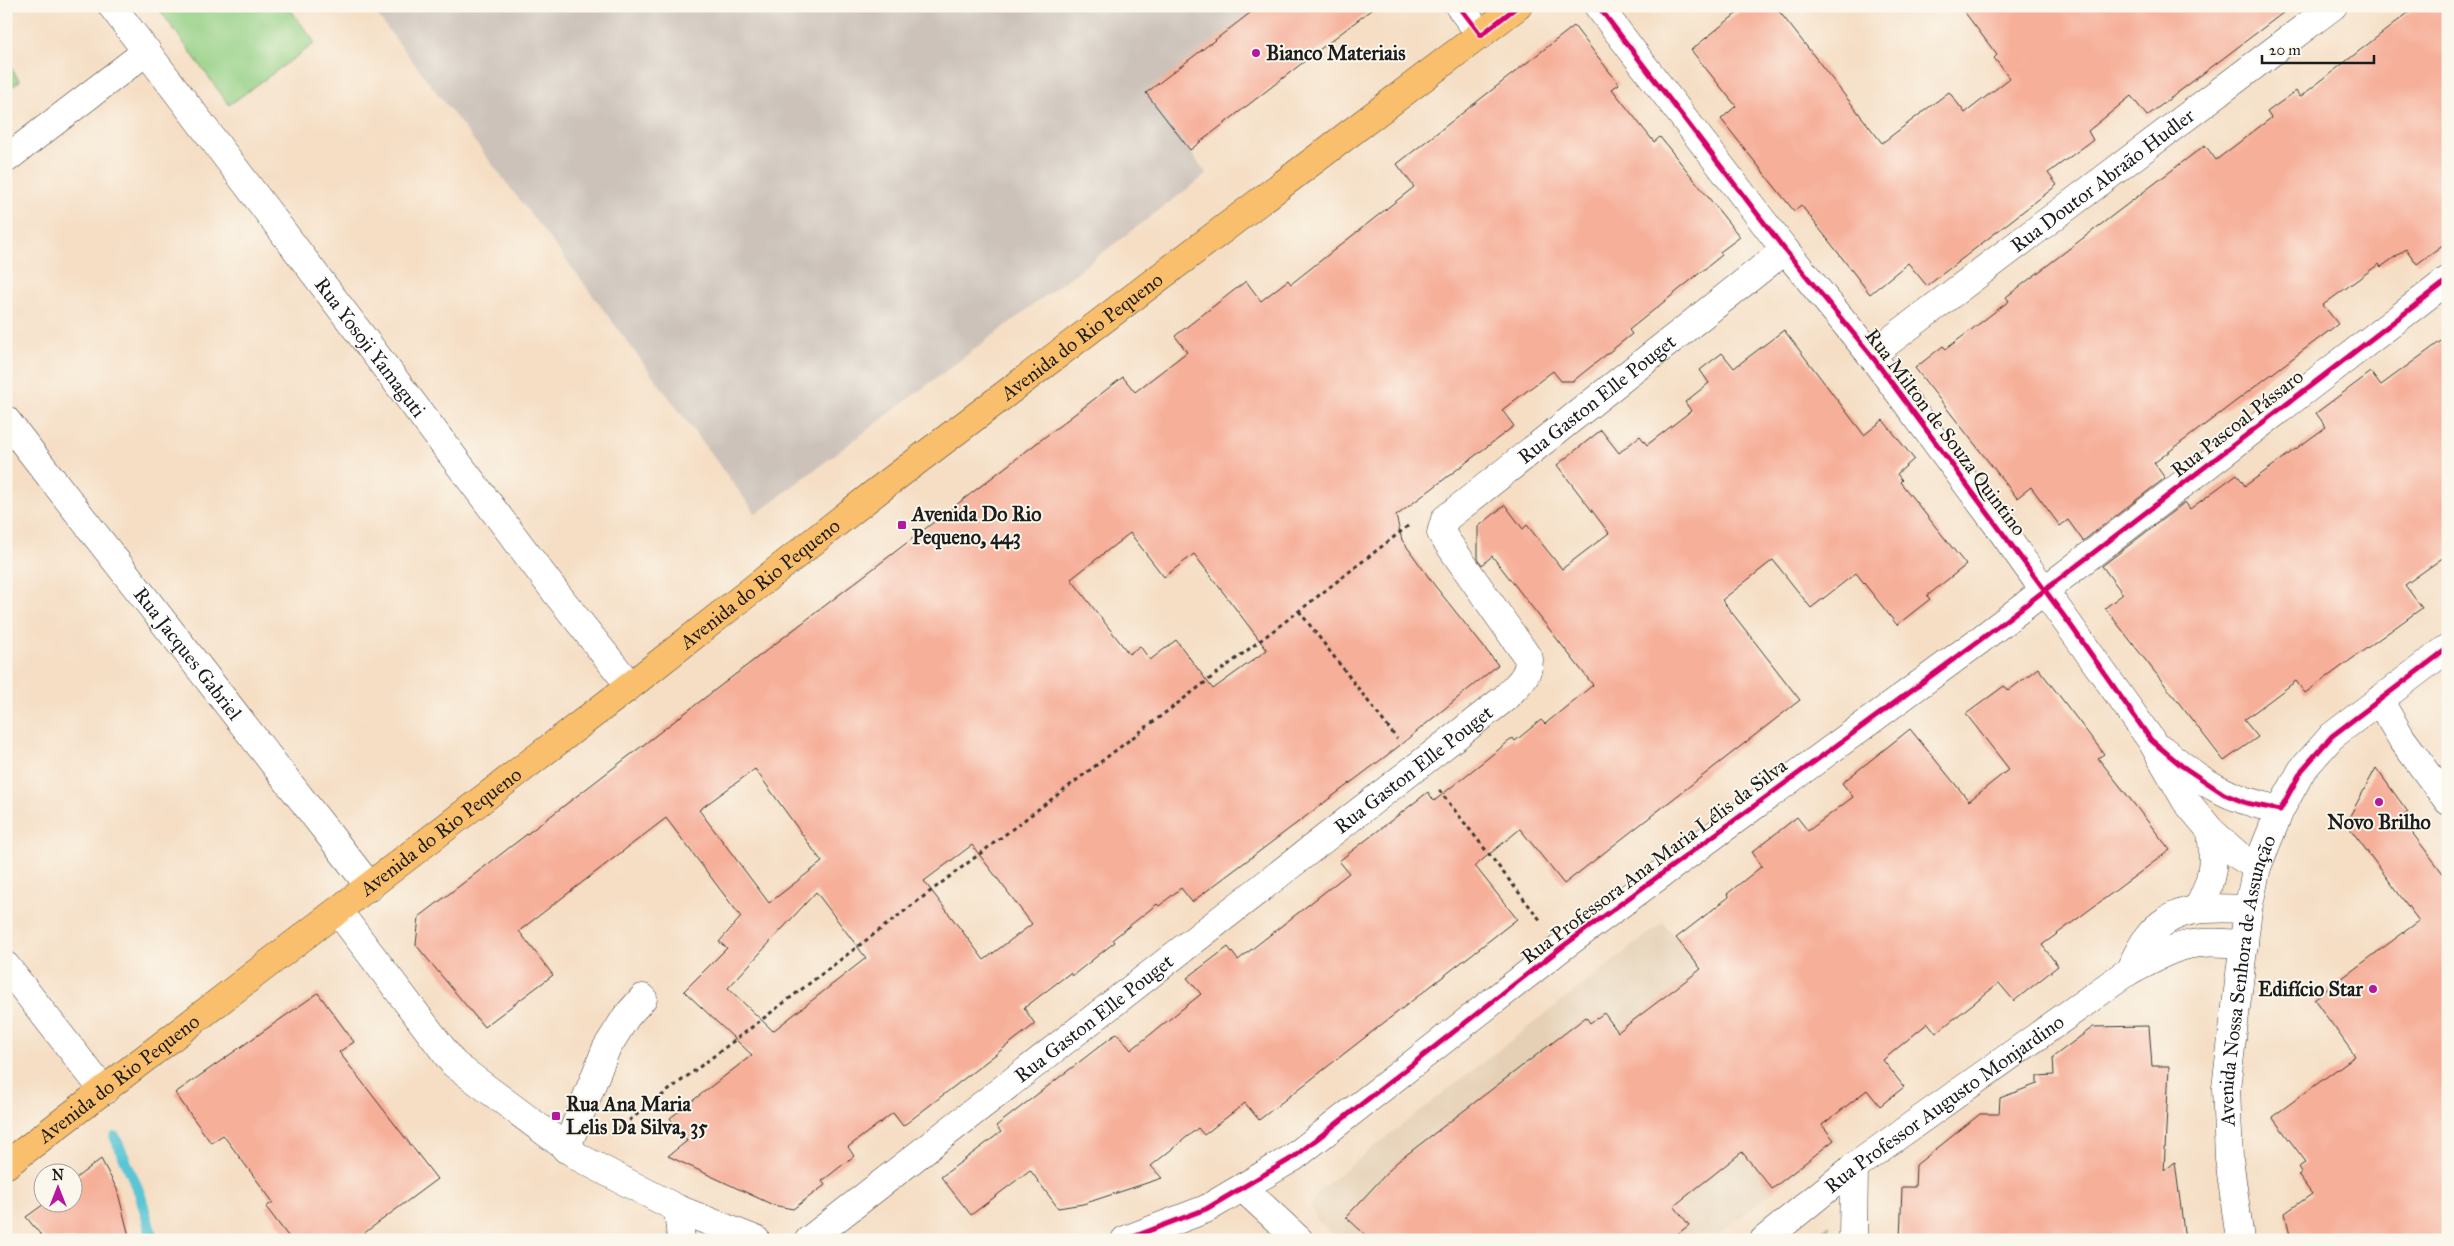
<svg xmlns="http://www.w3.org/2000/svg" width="2454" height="1246" font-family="'IM FELL Great Primer',serif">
<rect width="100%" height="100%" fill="#fbf7ec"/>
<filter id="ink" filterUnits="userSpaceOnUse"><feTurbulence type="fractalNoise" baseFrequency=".02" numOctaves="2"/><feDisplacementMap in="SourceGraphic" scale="10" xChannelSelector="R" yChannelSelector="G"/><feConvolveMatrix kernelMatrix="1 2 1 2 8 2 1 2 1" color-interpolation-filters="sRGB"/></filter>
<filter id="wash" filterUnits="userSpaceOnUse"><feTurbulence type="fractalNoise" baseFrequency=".0096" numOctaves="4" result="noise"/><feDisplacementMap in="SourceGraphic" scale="20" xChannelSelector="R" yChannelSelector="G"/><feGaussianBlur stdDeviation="1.12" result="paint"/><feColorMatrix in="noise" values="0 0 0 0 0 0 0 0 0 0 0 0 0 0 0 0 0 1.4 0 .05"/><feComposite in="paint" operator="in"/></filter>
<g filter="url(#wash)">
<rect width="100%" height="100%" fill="#f5dec4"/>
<polygon fill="#e5d0b5" points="1663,922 1837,1141 1711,1240 1338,1240 1318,1221 1311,1207 1319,1190"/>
<polygon fill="#ccc2b9" points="370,6 1259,6 1146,93 1207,174 756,514 576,273"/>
<g fill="#94d085" stroke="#587650">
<polygon points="157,6 288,6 315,43 229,105"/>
<polygon points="6,61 20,81 6,91"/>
<polygon points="1829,1225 1830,1240 1813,1240"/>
</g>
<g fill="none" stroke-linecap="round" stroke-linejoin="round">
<polyline stroke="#5ac5d4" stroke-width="11" points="115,1137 140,1194 153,1240"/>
</g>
<g id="blocks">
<g fill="#f6af99" fill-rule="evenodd">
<polygon points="1259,6 1376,6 1190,150 1146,93"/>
<polygon points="1746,6 1775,6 1882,143 1949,92 1965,113 2010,78 1994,58 1997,55 1960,6 2292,6 2147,116 2131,96 2088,131 2093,140 2048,173 2057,185 1927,286 1908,263 1870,294 1801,205 1794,211 1721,119 1736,106 1691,50"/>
<polygon points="2417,6 2448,6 2448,241 2417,264 2406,249 2381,267 2379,264 2323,305 2338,324 2154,463 2165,478 2083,541 2068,520 2060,526 2031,487 2017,498 1915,368 1943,346 1946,349 2009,301 2006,297 2205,145 2216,160 2271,118 2267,112 2296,91 2300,97"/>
<path d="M1574 26 1619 84 1612 89 1654 142 1660 137 1740 237 1720 252 1722 255 1629 330 1632 334 1573 381H1561L1553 371 1502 410 1514 426 1396 516 1402 540 1435 586 1498 665 1394 750 1192 902 1181 888 1159 906 1157 904 1113 939 1115 942 1072 976 1070 973 1024 1008 1035 1024 903 1126 893 1113 848 1147 854 1156 822 1181 825 1185 793 1209 773 1205 668 1156 687 1141 670 1118 752 1055 684 991 727 948 719 942 741 917 666 818 519 931 553 975 484 1027 416 945 419 917 1123 377 1135 392 1187 352 1175 336 1246 281 1261 301 1288 280 1291 284 1414 187 1397 164ZM1130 533 1164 577 1194 554 1267 650 1213 689 1176 640 1150 660 1140 646 1129 654 1071 579ZM755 769 822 862 769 903 699 810ZM972 845 1032 924 984 960 924 881ZM816 892 866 958 773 1031 728 988Z"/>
<polygon points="1784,330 1864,435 1883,420 1914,459 1897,474 1902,480 1900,482 1966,565 1927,596 1930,599 1897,625 1856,573 1811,608 1773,560 1722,600 1800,700 1564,884 1520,829 1475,866 1517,919 1259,1120 1245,1103 1204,1135 1198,1128 1151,1166 1162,1178 1083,1204 1058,1208 1030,1170 971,1215 941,1177 1001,1132 996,1126 1117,1033 1131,1050 1201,994 1187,978 1228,947 1238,960 1349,873 1339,861 1428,792 1434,801 1513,738 1515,741 1541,720 1545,724 1593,685 1492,556 1482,565 1478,559 1478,527 1505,505 1523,529 1527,525 1562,569 1609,533 1557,465 1601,430 1619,453 1640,436 1647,445 1691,411 1685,402 1709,383 1700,370 1722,353 1734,368"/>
<polygon points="2448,336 2448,554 2405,585 2422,608 2305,693 2296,681 2244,720 2258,737 2224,761 2105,608 2123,594 2102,566 2185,502 2190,509 2237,474 2245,486 2326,427 2316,413 2371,372 2381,385"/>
<polygon points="2038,668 2104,754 2098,758 2170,850 2042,945 2058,966 2014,1001 1999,983 1936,1033 1928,1023 1883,1060 1904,1087 1880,1106 1867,1090 1822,1125 1834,1140 1772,1189 1742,1152 1674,1206 1689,1225 1670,1240 1371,1240 1346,1217 1397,1162 1586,1017 1590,1023 1604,1013 1618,1032 1701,969 1676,938 1729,897 1727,894 1762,866 1752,852 1797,817 1808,831 1853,797 1842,783 1910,729 1969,801 2009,769 1966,714 2004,686 2008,691"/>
<polygon points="2376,768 2408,812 2401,818 2448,880 2448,1240 2291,1240 2285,1213 2312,1194 2298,1175 2302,1172 2299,1167 2306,1162 2272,1117 2355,1056 2314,999 2419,921 2346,823"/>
<polygon points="318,993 354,1042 339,1052 437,1179 355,1240 291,1240 266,1207 273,1202 223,1135 211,1143 175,1093"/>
<polygon points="2149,1026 2152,1066 2169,1066 2164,1171 2175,1162 2185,1240 1900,1240 1902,1187 1915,1187 1916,1165 1980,1114 1999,1114 2000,1098 2037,1084 2037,1076 2054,1075 2053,1057 2093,1027"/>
<polygon points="101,1159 117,1189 130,1240 45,1240 26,1217 44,1204 72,1204 72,1181"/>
</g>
</g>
</g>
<g filter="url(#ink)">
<use href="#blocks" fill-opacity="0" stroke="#3d3935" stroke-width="1"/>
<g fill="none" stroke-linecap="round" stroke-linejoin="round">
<g stroke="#3d3935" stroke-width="29">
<g id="minor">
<path id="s1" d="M112 6 557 594 630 686"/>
<polyline points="1459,6 1481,35"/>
<polyline points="1598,6 1785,250 1871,355 1999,527 2151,740 2186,801 2211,831 2239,856 2257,867"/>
<polyline points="6,159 147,51"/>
<path id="s2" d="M1871 355 2333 6"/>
<path id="s3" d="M6 420 370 887"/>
<polyline points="2379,700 2402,739 2448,801"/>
<path d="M2163 750C2203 784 2229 799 2280 810"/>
<path d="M2198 908C2213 880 2215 863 2211 831"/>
<polyline points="338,911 454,1064 580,1158 678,1209 756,1240"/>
<polyline points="6,966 104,1091"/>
<path d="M2129 971C2135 960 2140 947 2148 937 2174 904 2211 908 2248 909"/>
<polyline points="566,1149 606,1049 626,1017 643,998"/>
<polyline points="1244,1189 1299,1240"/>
<polyline points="678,1209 681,1240"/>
<path id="s4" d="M809 1240 1505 698C1517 685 1529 677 1529 659L1441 533 1445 519 1785 250"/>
<polyline points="1125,1240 1206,1209 1294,1157 1562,947 1980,640 2448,280"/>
<path id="s5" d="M1764 1240 1854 1167 2129 971C2174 947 2191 937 2244 945"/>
<polyline points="1853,1240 1854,1167"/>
<path id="s6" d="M2240 1240 2229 1158 2226 1088 2248 909 2257 867 2280 810 2302 770 2332 736 2448 648"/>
</g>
</g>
<g stroke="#3d3935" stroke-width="29">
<g id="major">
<path id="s7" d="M6 1165 630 686 876 492 1518 6"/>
</g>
</g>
<g stroke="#3d3935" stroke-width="3" stroke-dasharray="4 4" stroke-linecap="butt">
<polyline points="1299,611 1397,739"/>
<polyline points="1439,790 1541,921"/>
<polyline points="610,1135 1299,611 1408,526"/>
</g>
<use href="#minor" stroke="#fff" stroke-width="28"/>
<use href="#major" stroke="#f9bf6d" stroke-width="28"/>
<g stroke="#fbf7ec" stroke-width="8">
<g id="cycleway">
<polyline points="1459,6 1481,35 1518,6"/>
<polyline points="1598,6 1785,250 1871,355 2072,627 2151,740 2182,766 2224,794 2246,803 2280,810 2302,770 2332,736 2448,648"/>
<polyline points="1125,1240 1206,1209 1294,1157 1562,947 1980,640 2448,280"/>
</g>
</g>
<use href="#cycleway" stroke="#d6006c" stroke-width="5"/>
</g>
</g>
<g fill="#b5179e" stroke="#fbf7ec" stroke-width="2">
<circle cx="1256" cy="53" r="5"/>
<rect x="897" y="520" width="10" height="10" rx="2.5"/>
<circle cx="2379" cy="802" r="5"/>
<circle cx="2373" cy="989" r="5"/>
<rect x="551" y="1111" width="10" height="10" rx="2.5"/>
</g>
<g text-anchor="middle" stroke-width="4" stroke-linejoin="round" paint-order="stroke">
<g font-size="20" font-weight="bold" fill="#1c1c1c" stroke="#fbf7ec" text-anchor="start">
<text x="1266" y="60">Bianco Materiais</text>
<text x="912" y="521">Avenida Do Rio<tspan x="912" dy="23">Pequeno, 443</tspan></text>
<text x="2379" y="829" text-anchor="middle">Novo Brilho</text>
<text x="2363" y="996" text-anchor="end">Edifício Star</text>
<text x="566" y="1111">Rua Ana Maria<tspan x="566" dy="23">Lelis Da Silva, 35</tspan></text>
</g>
<g font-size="20" fill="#1c1c1c" stroke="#fbf7ec">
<text dy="7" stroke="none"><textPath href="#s2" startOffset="290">Rua Doutor Abraão Hudler</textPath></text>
<text dy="7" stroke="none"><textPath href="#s7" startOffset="1358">Avenida do Rio Pequeno</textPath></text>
<text dy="7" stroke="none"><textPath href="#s1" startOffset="428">Rua Yosoji Yamaguti</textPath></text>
<text dy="7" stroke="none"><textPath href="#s4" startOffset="1291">Rua Gaston Elle Pouget</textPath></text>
<text transform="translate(2237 423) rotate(-38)" y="7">Rua Pascoal Pássaro</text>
<text transform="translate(1946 432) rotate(53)" y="7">Rua Milton de Souza Quintino</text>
<text dy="7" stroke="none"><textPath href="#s7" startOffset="952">Avenida do Rio Pequeno</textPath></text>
<text dy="7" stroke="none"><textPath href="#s3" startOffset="296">Rua Jacques Gabriel</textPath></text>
<text dy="7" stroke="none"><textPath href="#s4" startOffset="766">Rua Gaston Elle Pouget</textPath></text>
<text dy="7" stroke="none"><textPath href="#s7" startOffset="548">Avenida do Rio Pequeno</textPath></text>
<text transform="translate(1654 861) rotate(-37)" y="7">Rua Professora Ana Maria Lélis da Silva</text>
<text dy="7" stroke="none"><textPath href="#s6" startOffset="262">Avenida Nossa Senhora de Assunção</textPath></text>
<text dy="7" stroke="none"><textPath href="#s4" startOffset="361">Rua Gaston Elle Pouget</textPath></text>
<text dy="7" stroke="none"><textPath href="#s7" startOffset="142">Avenida do Rio Pequeno</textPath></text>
<text dy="7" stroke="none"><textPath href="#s5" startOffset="226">Rua Professor Augusto Monjardino</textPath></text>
</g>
</g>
<rect width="2454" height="1246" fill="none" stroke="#fbf7ec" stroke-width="25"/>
<g transform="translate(58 1188)"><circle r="24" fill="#fbf7ec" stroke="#a29f99"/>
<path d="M0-4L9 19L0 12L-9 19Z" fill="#b5179e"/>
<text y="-8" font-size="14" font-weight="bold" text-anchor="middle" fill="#1c1c1c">N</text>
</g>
<path d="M2262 55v8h112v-8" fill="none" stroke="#1c1c1c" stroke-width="2.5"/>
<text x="2269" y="55" font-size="15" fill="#1c1c1c" stroke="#fbf7ec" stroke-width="4" paint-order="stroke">20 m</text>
</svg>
